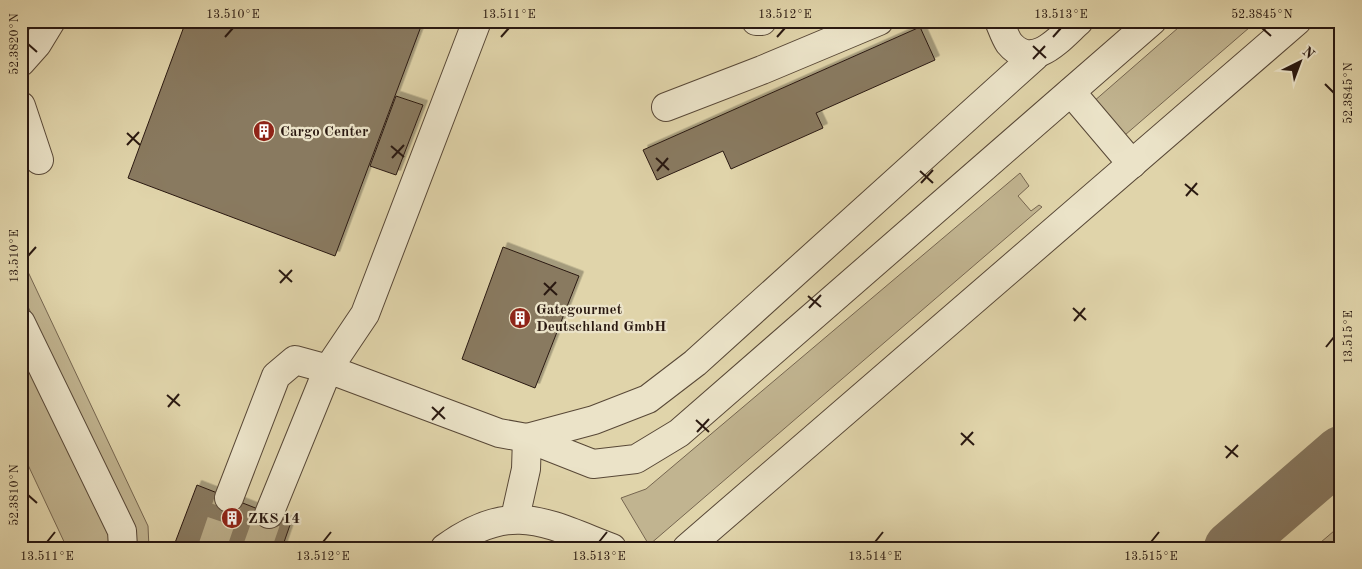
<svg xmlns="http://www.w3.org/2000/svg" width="1362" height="569" font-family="'Old Standard TT',serif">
<defs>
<filter id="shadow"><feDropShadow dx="4.5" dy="-4.5" stdDeviation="0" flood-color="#0004"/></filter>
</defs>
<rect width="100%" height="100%" fill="#e0d4aa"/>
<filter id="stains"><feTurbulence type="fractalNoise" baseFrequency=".004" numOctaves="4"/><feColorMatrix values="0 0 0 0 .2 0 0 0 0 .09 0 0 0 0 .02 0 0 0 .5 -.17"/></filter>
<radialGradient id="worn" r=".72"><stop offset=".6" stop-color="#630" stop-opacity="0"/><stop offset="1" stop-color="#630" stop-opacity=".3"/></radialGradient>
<g fill="#c1b490" stroke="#766650">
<polygon points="1186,21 1257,21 1125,135 1116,131 1093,102"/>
<polygon points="1020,173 1029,186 1018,196 1031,211 1039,205 1042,207 649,545 621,498 646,489"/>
<polygon points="21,257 148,526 149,548 135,548 129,519 21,292"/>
<polygon points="21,360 34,371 111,534 112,548 67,548 21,450"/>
<polygon points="1341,525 1341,548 1314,548"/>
</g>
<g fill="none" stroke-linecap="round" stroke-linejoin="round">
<polyline stroke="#85765e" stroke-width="54" points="1231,548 1341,453"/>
</g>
<g fill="#897a61" stroke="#2a1911" filter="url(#shadow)">
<polygon points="186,21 423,21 335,256 128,178"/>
<polygon points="920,27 935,60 816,113 823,128 731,169 723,151 657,180 643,150"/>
<polygon points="396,96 423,105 396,175 370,166"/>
<polygon points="503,247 579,276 535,388 462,359"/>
<polygon points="197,485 291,522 282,548 173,548"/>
</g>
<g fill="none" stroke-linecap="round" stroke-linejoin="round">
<g stroke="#bcaf8b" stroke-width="28" stroke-dasharray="28 14" stroke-linecap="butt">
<polyline points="212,548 229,498"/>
<polyline points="257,548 269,514"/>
</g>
<g stroke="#584837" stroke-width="30">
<g id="minor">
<polyline points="756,21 762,21"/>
<path d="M999 21C1002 28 1005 37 1009 43 1033 72 1060 38 1079 21"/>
<polyline points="21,62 37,44 51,21"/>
<polyline points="1071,92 1132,164"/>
<polyline points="21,106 39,160"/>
<polyline points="666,107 762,70 879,21"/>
<polyline points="21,323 122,531 123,548"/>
<polyline points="527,438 594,420 648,399 695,363 1035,56"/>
<polyline points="229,498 276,376 295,360 328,369 499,433 527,438 593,464 636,459 679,433 1152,21"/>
<polyline points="269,514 328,369 365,314 477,21"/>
<polyline points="515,518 526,469 527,438"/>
<path d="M445 548C511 500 544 522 612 548"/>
<polyline points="687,548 1297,21"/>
</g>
</g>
<use href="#minor" stroke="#ebe3c8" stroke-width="28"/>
</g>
<path fill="none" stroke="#2a1911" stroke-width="2" d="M1262 28 1271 36M225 37 233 28M501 37 509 28M777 37 785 28M1053 37 1061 28M28 44 37 52M1033 46 1046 58M1033 59 1045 46M1325 84 1334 93M127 133 140 145M127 145 139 132M391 146 404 157M392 158 404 145M656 158 669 170M657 171 668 158M920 171 933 183M921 183 933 170M1185 184 1198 195M1186 196 1197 183M28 256 36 247M279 270 292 282M280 283 292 270M544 283 557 295M544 295 556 282M808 296 821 307M809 308 821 295M1073 308 1086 320M1074 321 1085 308M1326 347 1334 337M167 395 180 406M168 407 179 394M432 407 445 419M432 420 444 407M696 420 709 432M697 432 709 419M961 433 974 445M961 445 973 432M1225 446 1238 457M1226 458 1238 445M28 495 37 503M47 542 55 532M323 542 331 532M599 542 607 532M875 542 883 532M1151 542 1159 532"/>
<defs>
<g id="building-disc" transform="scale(1.125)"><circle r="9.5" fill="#8f2418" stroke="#ebe3c8"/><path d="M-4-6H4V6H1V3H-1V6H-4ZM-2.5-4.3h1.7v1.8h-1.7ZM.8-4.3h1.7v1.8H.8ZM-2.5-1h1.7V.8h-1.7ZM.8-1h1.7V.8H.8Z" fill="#fff"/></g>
</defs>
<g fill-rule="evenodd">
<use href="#building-disc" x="264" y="131"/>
<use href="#building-disc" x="520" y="318"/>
<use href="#building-disc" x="232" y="518"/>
</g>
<g text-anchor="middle" stroke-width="4.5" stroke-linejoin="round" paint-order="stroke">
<g font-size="15" font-weight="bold" fill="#2a1911" stroke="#ebe3c8" text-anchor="start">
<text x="280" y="136">Cargo Center</text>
<text x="536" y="314">Gategourmet<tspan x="536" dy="17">Deutschland GmbH</tspan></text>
<text x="248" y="523">ZKS 14</text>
</g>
</g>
<rect width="1362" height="569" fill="none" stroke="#e0d4aa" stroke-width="55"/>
<g transform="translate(1300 62) rotate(42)" stroke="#ebe3c8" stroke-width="4" paint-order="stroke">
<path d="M0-4L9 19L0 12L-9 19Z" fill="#2a1911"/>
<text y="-8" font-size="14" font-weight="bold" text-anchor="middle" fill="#2a1911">N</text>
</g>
<rect x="28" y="28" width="1306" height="514" fill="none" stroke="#2a1911" stroke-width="2"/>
<g font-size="12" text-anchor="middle" fill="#2a1911">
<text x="233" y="18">13.510°E</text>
<text x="509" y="18">13.511°E</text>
<text x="785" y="18">13.512°E</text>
<text x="1061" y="18">13.513°E</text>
<text x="1262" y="18">52.3845°N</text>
<text transform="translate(14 44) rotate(-90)" y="4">52.3820°N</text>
<text transform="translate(1348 93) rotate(-90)" y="4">52.3845°N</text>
<text transform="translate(14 256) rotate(-90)" y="4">13.510°E</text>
<text transform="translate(1348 337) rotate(-90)" y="4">13.515°E</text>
<text transform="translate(14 495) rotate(-90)" y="4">52.3810°N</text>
<text x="47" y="560">13.511°E</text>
<text x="323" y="560">13.512°E</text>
<text x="599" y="560">13.513°E</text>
<text x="875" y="560">13.514°E</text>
<text x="1151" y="560">13.515°E</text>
</g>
<rect width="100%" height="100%" filter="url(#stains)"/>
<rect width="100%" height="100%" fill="url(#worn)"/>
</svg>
